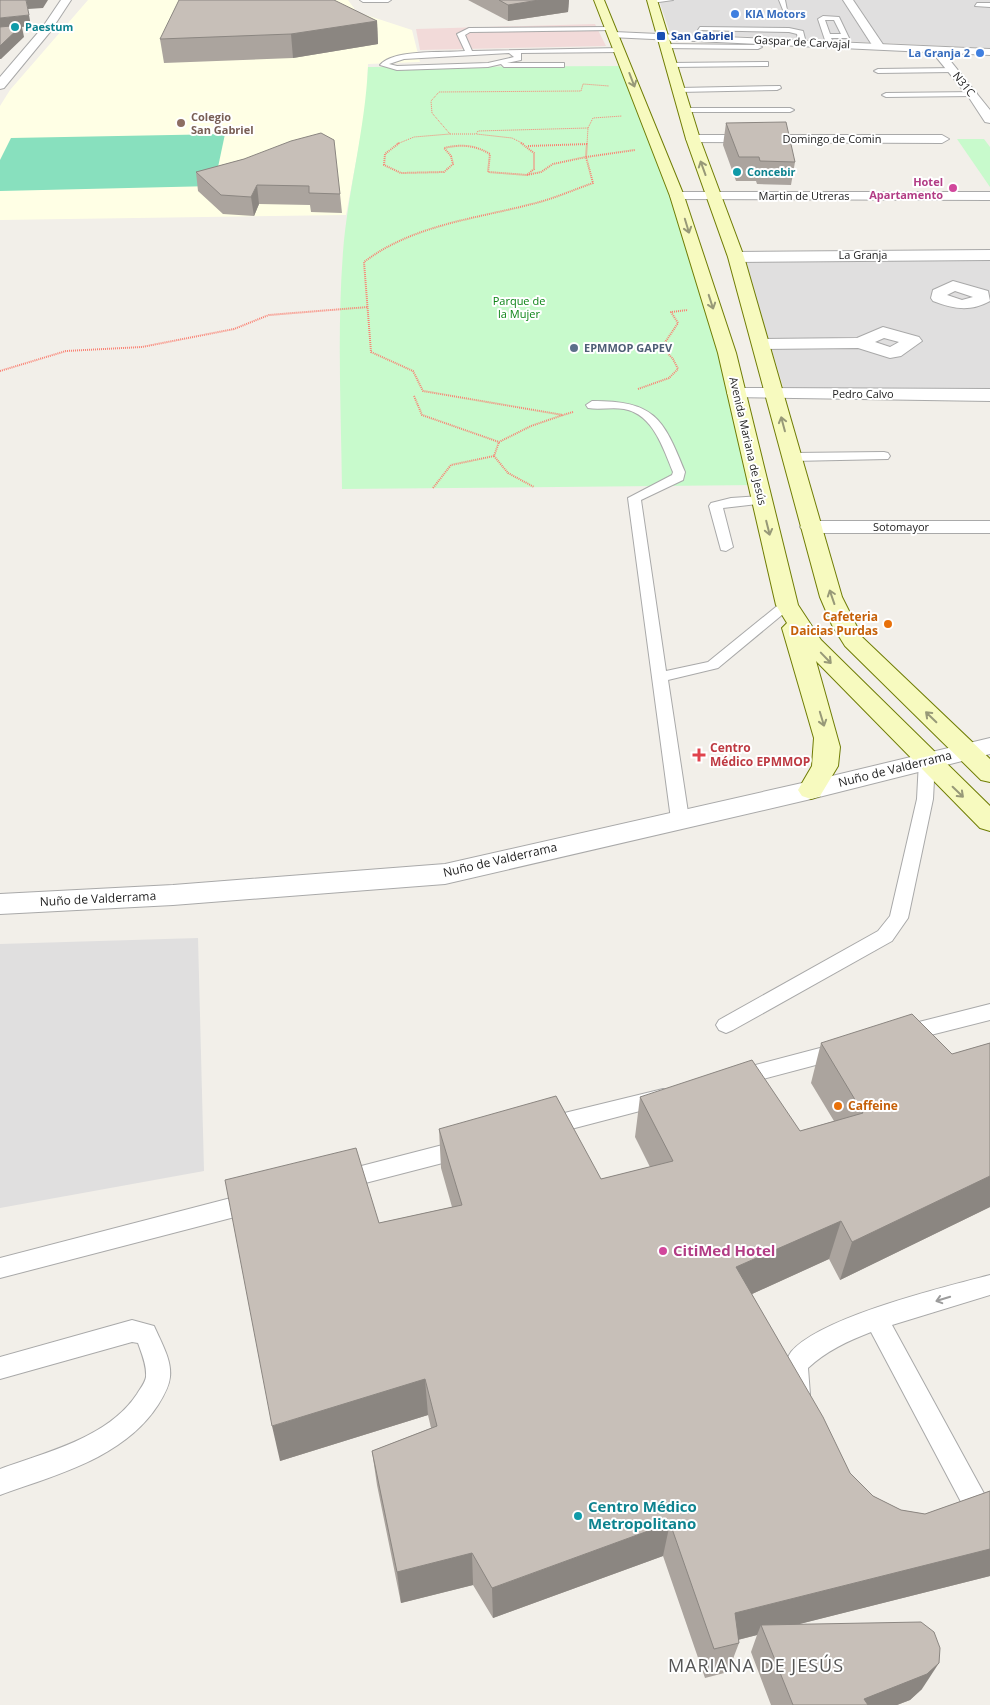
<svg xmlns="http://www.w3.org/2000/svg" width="990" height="1705" font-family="'Open Sans',sans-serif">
<rect width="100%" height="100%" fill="#f2efe9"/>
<g fill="#e0dfdf">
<polygon points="659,0 990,0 990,48 670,33"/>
<polygon points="990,257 990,389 784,390 744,259"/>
<polygon points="198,938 204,1171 0,1208 0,944"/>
</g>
<polygon fill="#f2dad9" points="595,24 606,46 420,50 416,29"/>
<polygon fill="#ffffe5" points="88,0 348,0 357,12 412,30 420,62 368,64 366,108 346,215 0,220 0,106 10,90"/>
<g fill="#c8facc">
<path d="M626 66 659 149 758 485 342 489C341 410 337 331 343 252 348 190 365 130 368 67Z"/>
<polygon points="957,139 984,139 990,147 990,187"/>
</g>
<polygon fill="#88e0be" points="225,134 214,186 0,191 0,160 11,138"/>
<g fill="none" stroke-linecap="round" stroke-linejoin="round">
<g stroke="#a9a9a9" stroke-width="2">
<g id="service">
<polygon points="360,0 391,0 388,2 363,2"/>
<polygon points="649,0 673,0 652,3"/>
<polygon points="779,0 785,0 787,10 783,10"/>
<polygon points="977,3 990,3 990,7 975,6"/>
<path d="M823 16 839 17 849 38H831L834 44 827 46 818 19ZM825 20H834L841 34H830Z"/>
<path d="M611 27 613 30 470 32 465 35 472 51 620 48 624 50 620 52 521 53V60L507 63H564V67H504L501 64 488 67 397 70 380 65C393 49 444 53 465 51L457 34 469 28ZM509 53 514 57 488 63 397 66 389 64 404 59Z"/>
<polygon points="700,27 789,28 803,31 806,43 799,45 797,34 789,32 698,30"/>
<polygon points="664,44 758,45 762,47 758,49 661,48"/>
<polygon points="768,62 768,66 765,66 671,67 667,65 671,63"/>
<polygon points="956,68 956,72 953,72 878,73 874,71 878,69"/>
<polygon points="780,86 781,88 777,90 679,92 675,90 679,88"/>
<polygon points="976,92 977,94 973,96 886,97 882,95 886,93"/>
<polygon points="686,108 790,108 794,110 790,112 683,112 683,108"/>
<path d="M592 401C654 401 663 417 685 472L683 480 641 500 666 671 708 662 782 602H792L794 605 718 668 668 680 689 819 686 823H674L671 819 628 498 672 475 673 472C663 448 653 414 624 409 612 407 599 410 588 408L586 405Z"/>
<polygon points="884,452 888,453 890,456 888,459 792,461 786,457 792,453"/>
<polygon points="761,496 768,500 766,503 723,508 733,547 726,551 721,550 709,506 711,503 731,498"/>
<polygon points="927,756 933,757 935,761 933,799 908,918 892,941 733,1030 726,1033 719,1030 716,1025 719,1020 878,931 890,916 917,799 919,761 921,757"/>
<polygon points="990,1004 990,1020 903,1042 896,1040 893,1034 896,1028 903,1026"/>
<polygon points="839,1043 846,1045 849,1051 846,1057 736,1086 729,1084 726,1078 729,1072 736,1070"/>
<polygon points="663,1089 670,1091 673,1097 670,1103 663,1105 548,1135 541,1132 538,1126 541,1120 548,1117"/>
<polygon points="462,1140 470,1143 473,1149 470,1155 462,1158 342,1189 334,1187 331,1180 334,1173 342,1171"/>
<polygon points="254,1192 262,1195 265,1202 262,1209 254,1212 0,1278 0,1258"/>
<path d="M990 1275V1295L892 1325 987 1499 990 1506 987 1517 978 1521 969 1517 871 1332C848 1341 826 1351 808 1368L810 1395 807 1403 798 1407 789 1403C783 1388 780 1367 791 1352 820 1317 944 1287 990 1275Z"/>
<path d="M132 1320 154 1326C161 1342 172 1360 170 1377 169 1387 163 1397 158 1405 124 1458 55 1475 0 1495V1469C46 1452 108 1438 137 1394 140 1389 145 1383 146 1377 147 1366 142 1354 138 1343L132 1342 0 1379V1357Z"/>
</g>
</g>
<g stroke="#a9a9a9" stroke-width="2">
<g id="minor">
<polygon points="61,0 71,0 50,32 4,88 0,89 0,77 42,28"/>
<polygon points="843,0 853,0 884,46 882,48 874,48"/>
<polygon points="936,47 940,48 990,110 990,123 985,122 968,96 932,52 930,50"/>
<polygon points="693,135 942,135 949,139 942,143 688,142 686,139 688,136"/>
<polygon points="677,192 990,192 990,200 672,199 670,196 672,193"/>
<polygon points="990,250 990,260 736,262 728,257 736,252"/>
<path d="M953 281 988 291 990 301C970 312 954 309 933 301L931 298 933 290ZM955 291 973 297 962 300 947 295Z"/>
<path d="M883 327 919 337 922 341 901 356 890 358 858 348 761 349 755 348 752 344 755 340 761 339 857 338ZM884 338 899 342 890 347 875 342Z"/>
<polygon points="736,388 990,389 990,401 730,397 727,393 730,389"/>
<polygon points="811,521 990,521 990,533 811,533 804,531 800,527 804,523"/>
<polygon points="990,738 990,754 811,799 445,884 173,905 0,914 0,894 173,885 445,864 811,781"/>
</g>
</g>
<g stroke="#a9a9a9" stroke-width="2">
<polygon id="tertiary" points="614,32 990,49 990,55 610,37 610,33"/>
</g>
<g stroke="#707d05" stroke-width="2">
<g id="secondary">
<polygon points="594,0 604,0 684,196 736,353 798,605 821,640 990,806 990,831 980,828 816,661 840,747 838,766 820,796 811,799 802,796 798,790 812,766 814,738 782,628 787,623 776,605 718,353 670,196"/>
<polygon points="647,0 657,0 700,139 744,257 842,597 862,637 990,759 990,782 981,780 845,646 832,625 820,597 728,257 686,139"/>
</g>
</g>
<g stroke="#fa8072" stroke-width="1" stroke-dasharray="1 1" stroke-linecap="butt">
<polyline points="588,128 593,118 622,116"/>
<polyline points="450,134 476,134"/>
<polyline points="397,144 414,137 450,134 432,113 431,101 439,92 581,91 583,84 609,86"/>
<polyline points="524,144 512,138 476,134 478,131 588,128 587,144"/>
</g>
<g stroke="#fa8072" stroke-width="2" stroke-dasharray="1 1" stroke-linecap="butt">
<path d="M399 143 385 154 384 165 401 173 444 172 453 164 451 156 444 148C461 144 475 145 490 154L488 172 527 175"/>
<polyline points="521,143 534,153 534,169 527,175"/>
<polyline points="528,146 588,144"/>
<polyline points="527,175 541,172 553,164 586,157 587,143"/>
<polyline points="0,371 66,351 142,347 234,329 269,315 368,307"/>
<polyline points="638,389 669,378 678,369 673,359 662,347 678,323 671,312 688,310"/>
<polyline points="414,396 422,415 499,442 531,426 563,415"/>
<path d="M573 412 563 415 423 391 413 371 371 352 364 262C413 225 474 219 532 204 553 199 573 190 593 183L586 157 635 150"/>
<polyline points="494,456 508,473 534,487"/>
<polyline points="433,488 451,465 494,456 499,442"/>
</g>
<use href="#service" fill="#fff" fill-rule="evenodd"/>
<use href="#minor" fill="#fff" fill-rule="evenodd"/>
<use href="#tertiary" fill="#fff" fill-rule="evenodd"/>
<use href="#secondary" fill="#f7fabf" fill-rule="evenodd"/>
</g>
<g fill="#aba49e">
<polygon points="468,0 569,0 568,12 508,21"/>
<polygon points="377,21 378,44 293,58 164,63 160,39"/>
<polygon points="726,123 795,162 791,185 757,184 756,181 736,181 723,145"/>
<polygon points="244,159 340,194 342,213 311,212 310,205 259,204 254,216 223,214 198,191 196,172"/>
<polygon points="821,1043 952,1054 990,1043 990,1207 840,1280 829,1259 752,1294 850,1473 873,1496 901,1510 925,1514 990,1491 990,1576 799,1624 922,1689 910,1700 897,1705 771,1705 751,1652 757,1635 738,1640 739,1643 728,1672 705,1678 663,1556 493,1618 473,1585 401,1603 377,1485 372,1451 431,1428 428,1415 280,1461 379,1223 452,1207 441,1168 439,1129 601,1179 650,1167 635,1137 640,1097 800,1131 834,1121 811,1083"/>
</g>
<g fill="#8b8681">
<polygon points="26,0 48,0 43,8 28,9"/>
<polygon points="539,0 569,0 568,12 508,21 508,5"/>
<polygon points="29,15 31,26 22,27 24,37 1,59 0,59 0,18"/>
<polygon points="377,21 378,44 293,58 291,34"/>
<polygon points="257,185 259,204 254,216 251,197"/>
<polygon points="990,1176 990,1207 840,1280 852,1242"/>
<polygon points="841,1221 829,1259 728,1305 736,1267"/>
<polygon points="425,1379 428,1415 280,1461 272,1426"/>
<polygon points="670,1523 663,1556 493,1618 492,1588"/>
<polygon points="990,1549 990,1576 764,1633 761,1625 757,1635 725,1643 735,1613"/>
<polygon points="472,1553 473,1585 401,1603 397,1572"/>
<polygon points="939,1663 922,1689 910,1700 897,1705 861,1705 864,1699"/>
</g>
<g fill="#c7bfb8" stroke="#8b8681">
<polygon points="0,0 26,0 29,15 0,18"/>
<polygon points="179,0 334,0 377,21 291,34 160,39"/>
<polygon points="499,0 539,0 508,5"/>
<polygon points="22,25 0,46 0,27"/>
<polygon points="786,122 795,162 760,161 759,157 739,157 726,123"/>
<polygon points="321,133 334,140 340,194 309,193 309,186 257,185 251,197 221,195 196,172 244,159 291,141"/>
<polygon points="912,1014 952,1054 990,1043 990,1176 852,1242 841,1221 736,1267 823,1417 850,1473 873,1496 901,1510 925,1514 990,1491 990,1549 735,1613 739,1643 714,1649 670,1523 492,1588 472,1553 397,1572 372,1451 437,1426 425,1379 272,1426 225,1180 356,1148 379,1223 462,1205 439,1129 556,1096 601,1179 673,1161 640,1097 752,1060 800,1131 863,1113 821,1043"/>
<polygon points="921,1622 934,1632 940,1648 939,1663 927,1674 864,1699 868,1705 793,1705 761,1625"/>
</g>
<defs><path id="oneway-shaft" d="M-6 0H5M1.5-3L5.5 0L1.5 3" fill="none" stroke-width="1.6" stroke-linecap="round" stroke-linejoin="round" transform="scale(1.25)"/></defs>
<g stroke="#979978">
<use href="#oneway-shaft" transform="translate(632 80) rotate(69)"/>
<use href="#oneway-shaft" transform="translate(703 168) rotate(-110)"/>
<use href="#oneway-shaft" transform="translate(687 226) rotate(73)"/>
<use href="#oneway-shaft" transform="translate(711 302) rotate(72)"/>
<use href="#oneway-shaft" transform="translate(783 424) rotate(-105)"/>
<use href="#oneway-shaft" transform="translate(768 528) rotate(76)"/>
<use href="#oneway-shaft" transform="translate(832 597) rotate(-109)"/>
<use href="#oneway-shaft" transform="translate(826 658) rotate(46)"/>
<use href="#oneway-shaft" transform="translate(931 717) rotate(-136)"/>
<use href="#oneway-shaft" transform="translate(822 719) rotate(73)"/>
<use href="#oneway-shaft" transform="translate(958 792) rotate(44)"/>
</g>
<use stroke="#9c9c9c" href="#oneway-shaft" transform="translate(943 1299) rotate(163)"/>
<g fill="#3f7fe0" stroke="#fff" stroke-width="2">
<circle cx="735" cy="14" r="5"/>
<circle cx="980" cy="53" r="5"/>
</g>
<g fill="#0f9aa8" stroke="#fff" stroke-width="2">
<circle cx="15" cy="27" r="5"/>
<circle cx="737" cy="172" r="5"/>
<circle cx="578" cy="1516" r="5"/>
</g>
<rect fill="#1a4fb4" stroke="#fff" stroke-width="2" x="656" y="31" width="10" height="10" rx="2.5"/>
<circle fill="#8d6e63" stroke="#fff" stroke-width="2" cx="181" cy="123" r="5"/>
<g fill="#d1479c" stroke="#fff" stroke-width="2">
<circle cx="953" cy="188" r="5"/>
<circle cx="663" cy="1251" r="5"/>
</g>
<circle fill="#5c6f8a" stroke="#fff" stroke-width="2" cx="574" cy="348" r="5"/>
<g fill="#e8710a" stroke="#fff" stroke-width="2">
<circle cx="888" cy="624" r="5"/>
<circle cx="838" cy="1106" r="5"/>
</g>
<path fill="#e0444e" stroke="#fff" stroke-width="2" d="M696.5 747.5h5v5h5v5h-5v5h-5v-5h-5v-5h5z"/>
<g text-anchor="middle" stroke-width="4" stroke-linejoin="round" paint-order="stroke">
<g font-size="11" font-weight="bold" fill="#366cbe" stroke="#fff" text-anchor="start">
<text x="745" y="18">KIA Motors</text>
<text x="970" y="57" text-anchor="end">La Granja 2</text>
</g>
<g font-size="11" font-weight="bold" fill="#0d838f" stroke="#fff" text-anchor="start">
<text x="25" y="31">Paestum</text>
<text x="747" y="176">Concebir</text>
</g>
<g font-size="11" font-weight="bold" fill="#164399" stroke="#fff" text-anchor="start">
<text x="671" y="40">San Gabriel</text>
</g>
<g font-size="11" fill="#222" stroke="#fff">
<text transform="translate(802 42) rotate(3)" y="4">Gaspar de Carvajal</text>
<text transform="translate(964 84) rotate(51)" y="4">N31C</text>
<text x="832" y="143">Domingo de Comin</text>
<text x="804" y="200">Martin de Utreras</text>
<text x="863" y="259">La Granja</text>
<text x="863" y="398">Pedro Calvo</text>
<text transform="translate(748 441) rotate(77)" y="4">Avenida Mariana de Jesús</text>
<text x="901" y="531">Sotomayor</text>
</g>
<g font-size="11" font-weight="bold" fill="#785e54" stroke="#fff" text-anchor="start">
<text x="191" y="121">Colegio<tspan x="191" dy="13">San Gabriel</tspan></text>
</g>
<g font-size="11" font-weight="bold" fill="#b23c85" stroke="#fff" text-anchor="end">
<text x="943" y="186">Hotel<tspan x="943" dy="13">Apartamento</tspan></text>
</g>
<g font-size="11" fill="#0c8416" stroke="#fff">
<text x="519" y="305">Parque de<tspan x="519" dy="13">la Mujer</tspan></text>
</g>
<g font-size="11" font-weight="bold" fill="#4e5e75" stroke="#fff" text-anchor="start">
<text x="584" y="352">EPMMOP GAPEV</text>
</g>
<g font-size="12" font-weight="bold" fill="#c56008" stroke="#fff" text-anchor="end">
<text x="878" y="621">Cafeteria<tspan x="878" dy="14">Daicias Purdas</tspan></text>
<text x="848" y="1110" text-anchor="start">Caffeine</text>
</g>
<g font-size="12" font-weight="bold" fill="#be3a42" stroke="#fff" text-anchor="start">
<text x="710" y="752">Centro<tspan x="710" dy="14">Médico EPMMOP</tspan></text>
</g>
<g font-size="12" fill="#222" stroke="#fff">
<text transform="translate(895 769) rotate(-14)" y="4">Nuño de Valderrama</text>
<text transform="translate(500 860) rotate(-13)" y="4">Nuño de Valderrama</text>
<text transform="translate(98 899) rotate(-3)" y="4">Nuño de Valderrama</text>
</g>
<g font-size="15" font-weight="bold" fill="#b23c85" stroke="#fff" text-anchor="start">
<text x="673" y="1256">CitiMed Hotel</text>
</g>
<g font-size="15" font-weight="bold" fill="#0d838f" stroke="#fff" text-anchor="start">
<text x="588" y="1512">Centro Médico<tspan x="588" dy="17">Metropolitano</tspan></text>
</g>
<g font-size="18" letter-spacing="1" fill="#555" stroke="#fff">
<text x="756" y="1672">MARIANA DE JESÚS</text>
</g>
</g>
</svg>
